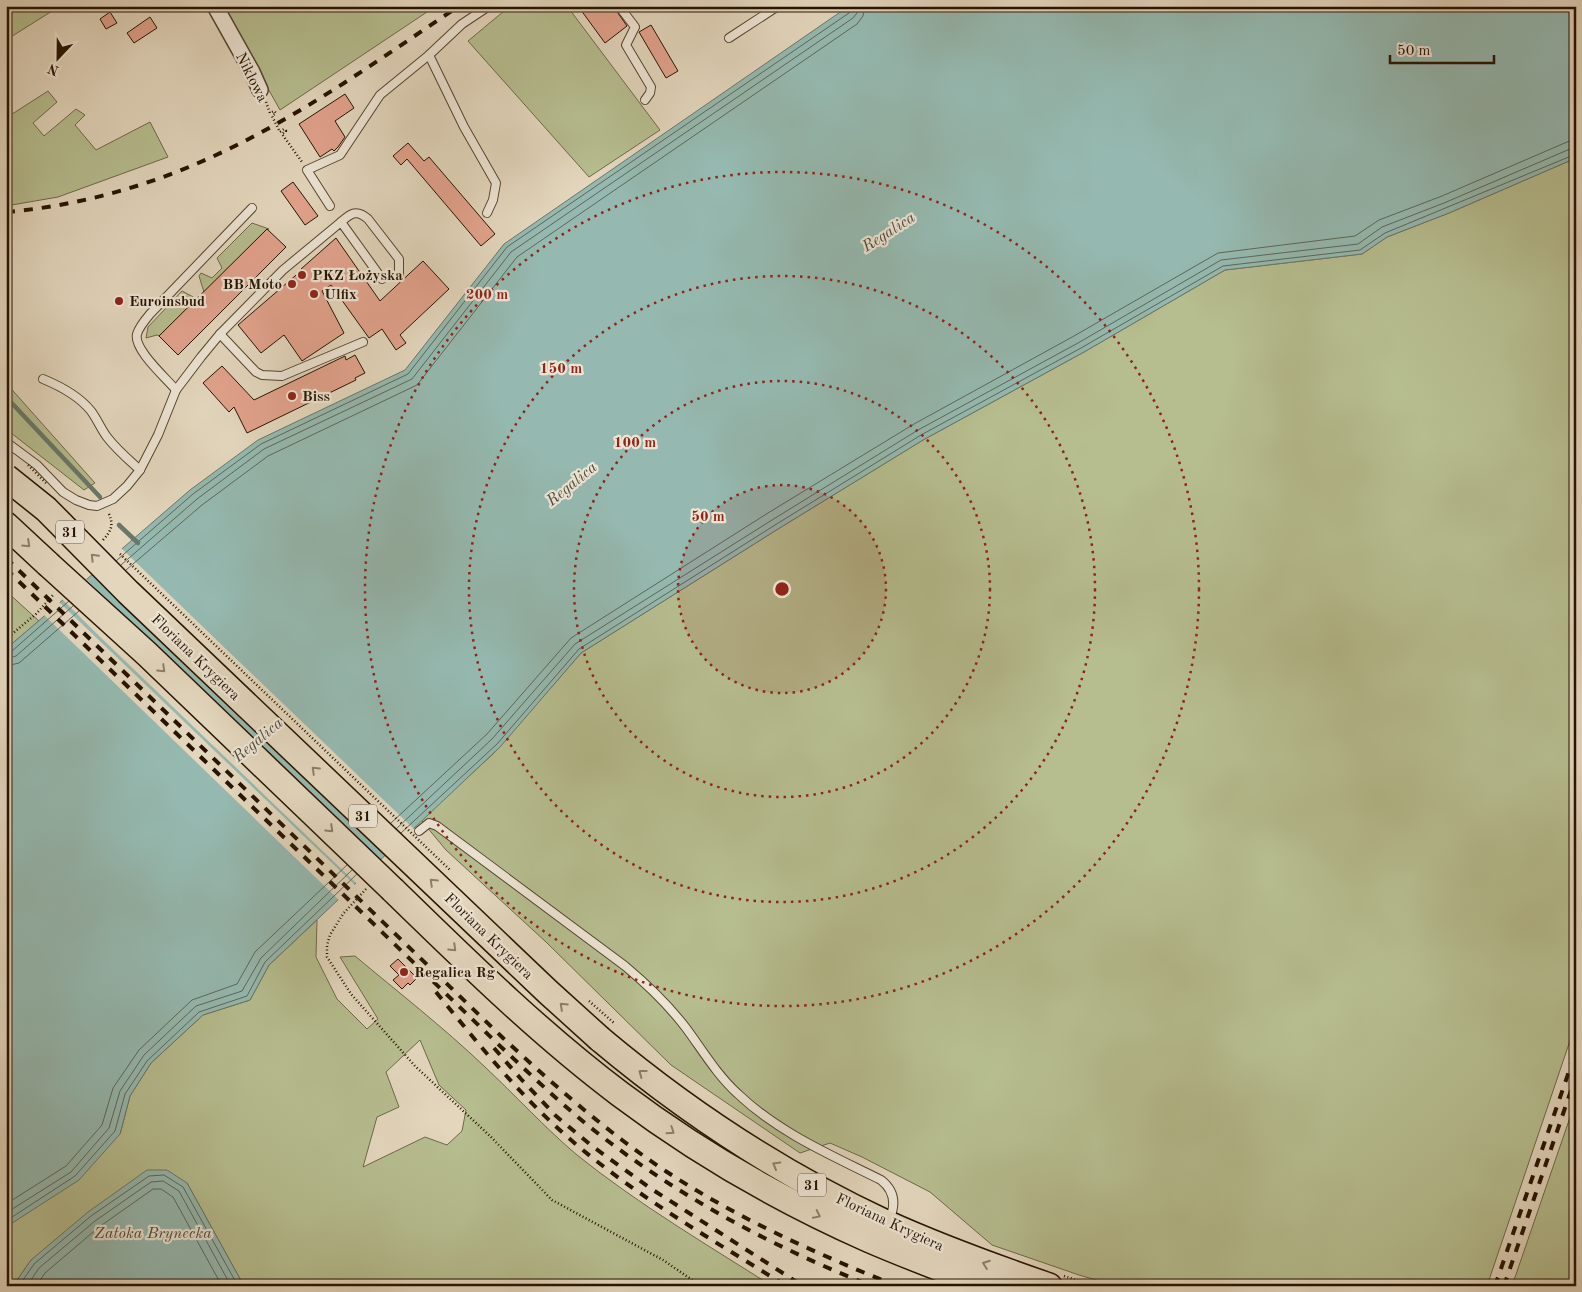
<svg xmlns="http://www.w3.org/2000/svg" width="1582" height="1292" font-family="'Old Standard TT',serif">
<rect width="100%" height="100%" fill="#e3d6bd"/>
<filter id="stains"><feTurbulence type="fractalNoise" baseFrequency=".004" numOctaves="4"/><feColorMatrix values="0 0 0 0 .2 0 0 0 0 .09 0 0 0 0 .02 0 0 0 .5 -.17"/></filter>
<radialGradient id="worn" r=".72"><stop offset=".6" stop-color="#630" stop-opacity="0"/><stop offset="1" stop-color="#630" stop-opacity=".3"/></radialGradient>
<g fill="#b6bd8f" stroke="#6e6848" fill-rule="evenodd">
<polygon points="6,6 60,6 6,40"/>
<polygon points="222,6 436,6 280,110"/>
<polygon points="510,6 567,6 660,130 589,177 468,41"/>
<polygon points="48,91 57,102 33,123 44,136 76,109 85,115 75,125 96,150 150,122 168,157 58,197 6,206 6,118"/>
<polygon points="1576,158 1576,1023 1487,1286 1117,1286 1079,1275 992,1245 930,1192 862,1157 830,1143 800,1153 671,1065 546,942 446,850 421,820 494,753 581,653 778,529 923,440 1084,352 1225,270 1362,254 1387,237 1449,213"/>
<polygon points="252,223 269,229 267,229 204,292 199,276 201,273 212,278 222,268 217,258"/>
<polygon points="182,291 197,299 159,336 157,335 146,338 148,327"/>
<polygon points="6,383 95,483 84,490 6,429"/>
<polygon points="6,591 39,621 6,649"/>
<path d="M317 920 316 957 337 999 367 1029 378 1019 340 957 355 956C398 992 443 1027 484 1066 516 1096 544 1127 577 1155 638 1204 706 1244 772 1286H244L187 1183 31 1260 13 1286H6V1227L28 1212 120 1134 130 1096 151 1063 203 1015 250 1000 269 965ZM420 1040 439 1085 466 1110 462 1131 447 1145 425 1137 363 1167 377 1117 399 1107 386 1072Z"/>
<polygon points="1576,1100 1576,1286 1512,1286"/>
</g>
<g fill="#95b9b0" stroke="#69776a">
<polygon points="849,6 1576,6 1576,158 1449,213 1387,237 1362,254 1225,270 1084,352 923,440 778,529 581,653 500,747 269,965 250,1000 203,1015 151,1063 130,1096 120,1134 79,1180 6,1227 6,649 190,490 258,440 405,370 504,244"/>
<polygon points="147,1170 167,1170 187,1183 244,1286 13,1286 31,1260 88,1212"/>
</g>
<g fill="#e3d6bd">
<polygon points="120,547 227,650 415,830 388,855 91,572"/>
<polygon points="85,578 381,862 357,884 94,631 61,598"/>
<polygon points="58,601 356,886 340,901 43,614"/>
</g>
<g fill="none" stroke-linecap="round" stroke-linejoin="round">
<g stroke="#5e6658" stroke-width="1">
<polyline points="116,561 193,494 261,444 408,374 507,247 849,13 851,6"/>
<polyline points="121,565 197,499 264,449 412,379 511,252 853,18 857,13 858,6"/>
<polyline points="126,570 202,505 268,456 417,385 517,257 857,24 863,16 865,6"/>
<polyline points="6,652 12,651 69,601"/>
<polyline points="6,659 16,656 73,606"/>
<polyline points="6,666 19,663 79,611"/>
<polyline points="391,823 487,734 571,638 768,513 914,424 1074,336 1218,253 1355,236 1379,220 1442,196 1567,142 1576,140"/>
<polyline points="396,829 492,739 575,644 772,520 918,430 1078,343 1221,260 1358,244 1382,227 1444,203 1570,149 1576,148"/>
<polyline points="401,833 497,744 579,649 775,525 921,435 1081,348 1223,266 1360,250 1385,233 1576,154"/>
<polyline points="6,1204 66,1166 102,1125 113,1088 139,1050 192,1000 237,984 255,952 347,865"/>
<polyline points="6,1213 71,1172 109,1128 120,1091 144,1055 196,1006 242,991 261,958 352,870"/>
<polyline points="6,1221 75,1176 115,1131 125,1094 147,1061 199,1012 247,996 265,962 357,874"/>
<polyline points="19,1286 34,1264 91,1216 149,1176 164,1175 183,1187 238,1286"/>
<polyline points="27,1286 39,1268 95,1221 151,1182 163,1181 179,1191 231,1286"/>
<polyline points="36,1286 45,1273 99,1227 153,1189 161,1189 173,1197 222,1286"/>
</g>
<g stroke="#69776a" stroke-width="4.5">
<polyline points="6,397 100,497"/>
<polyline points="119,525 138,543"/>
</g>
</g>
<g fill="#e2a28d" stroke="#261300">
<polygon points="578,6 613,6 627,26 605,43"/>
<polygon points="110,12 117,23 106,29 100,19"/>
<polygon points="150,17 157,28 134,43 127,33"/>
<polygon points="651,25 678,71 666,78 639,32"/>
<polygon points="345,94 354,108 335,121 345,137 338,147 334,151 332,149 320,157 299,124"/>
<polygon points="408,143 424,161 429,157 495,234 481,246 407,159 401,165 393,156"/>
<polygon points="293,182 318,216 305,225 281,191"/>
<polygon points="267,229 286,247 178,355 159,336"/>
<polygon points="336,238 380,301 423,261 449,289 400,335 406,343 396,350 382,329 369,338 331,285 322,291 344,333 302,361 284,335 261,353 238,325 302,270 301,269"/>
<polygon points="355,355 365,373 355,378 356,380 247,433 234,407 229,412 203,383 222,366 254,400 345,356 346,360"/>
<polygon points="398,959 417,978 410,985 408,983 402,989 393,980 399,975 390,966"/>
</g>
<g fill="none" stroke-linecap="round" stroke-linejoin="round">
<g stroke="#55442f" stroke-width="10">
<g id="service">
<polyline points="619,6 635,27 626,45 651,87 650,93 645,100"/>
<polyline points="729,38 778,6"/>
<polyline points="429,55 464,127 496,183 493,200 487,213"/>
<polyline points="330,206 307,170 340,155 380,95 429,55 462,24 489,6"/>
<path d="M341 222C351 213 357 209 368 219L399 259V277"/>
<polyline points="220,334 256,372 262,375 282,376 363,342"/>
<path d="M43 379C60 386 79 396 91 411 97 419 101 429 107 437 117 450 129 460 140 470"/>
<path d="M176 390C166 378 133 349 137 334 139 327 145 320 150 314L252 208"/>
<polyline points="6,442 37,465 63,492 76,500 89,505 97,506 113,499 127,486 140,470 158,435 176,390 201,357 220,334 283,270 341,222 382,279"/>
<path d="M419 831 429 823 437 826 625 966C649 986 667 1003 686 1028 703 1051 717 1075 738 1094 779 1133 831 1155 881 1180 895 1191 896 1205 889 1220"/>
</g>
</g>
<g stroke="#55442f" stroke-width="18">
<polyline id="minor" points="215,6 252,72 260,90"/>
</g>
<g stroke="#261300" stroke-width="28">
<g id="primary">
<polyline points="6,525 48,564"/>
<path d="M393 890C466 961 539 1033 620 1094 697 1152 780 1200 868 1239 907 1256 947 1271 987 1286"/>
<path d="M600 1039C687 1112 783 1175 886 1223 939 1247 994 1267 1049 1286"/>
</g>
</g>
<g stroke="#261300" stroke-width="2.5" stroke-dasharray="1 2.5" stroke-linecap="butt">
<polyline points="266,102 270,113 274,111 276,113 272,116 280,132 284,129 286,131 282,134 302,162"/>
<path d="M103 540C112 530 114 524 108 512"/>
<polyline points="6,639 36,614 54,594"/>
<polyline points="366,889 343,914 330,935 327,945 327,957 351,994 415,1066 490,1136 552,1200 663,1260 701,1286"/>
<polyline points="1064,1276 1094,1286"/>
</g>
<use href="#service" stroke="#ede4d4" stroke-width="8"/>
<use href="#minor" stroke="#ede4d4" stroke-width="15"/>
<use href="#primary" stroke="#e3d6bd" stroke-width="25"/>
<g stroke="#261300" stroke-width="4" stroke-dasharray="9 9" stroke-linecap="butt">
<path d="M6 212C78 206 149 186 214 156 301 116 380 59 459 6"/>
<path d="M6 558 503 1038C555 1086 608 1133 667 1172 739 1219 817 1254 897 1286"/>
<path d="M6 569 498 1044C531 1075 564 1107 600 1135 683 1199 775 1248 872 1286"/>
<path d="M436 992C476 1041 516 1091 563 1133 630 1193 710 1238 786 1286"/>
<polyline points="494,1048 521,1079 556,1116 592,1146 650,1188 803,1286"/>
<polyline points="1495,1286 1576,1051"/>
<polyline points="1504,1286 1576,1076"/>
</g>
<g stroke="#261300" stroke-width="28" stroke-linecap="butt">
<g id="primary-bridge">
<polyline points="6,477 46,509 128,592 548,992 600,1039"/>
<polyline points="48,564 147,654 393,890"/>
</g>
</g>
<g stroke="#261300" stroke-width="2.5" stroke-dasharray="1 2.5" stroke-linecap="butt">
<polyline points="28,465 46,483"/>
<polyline points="120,554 450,870"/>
<polyline points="589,1001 614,1023"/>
</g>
<use href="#primary-bridge" stroke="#e3d6bd" stroke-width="25"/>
</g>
<defs><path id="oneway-chevron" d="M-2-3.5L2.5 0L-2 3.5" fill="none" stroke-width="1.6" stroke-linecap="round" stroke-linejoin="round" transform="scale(1.25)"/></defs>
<g stroke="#8e7e68">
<use href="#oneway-chevron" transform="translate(27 544) rotate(43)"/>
<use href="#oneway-chevron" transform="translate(94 557) rotate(-134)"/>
<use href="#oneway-chevron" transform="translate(162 669) rotate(44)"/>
<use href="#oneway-chevron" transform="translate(315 770) rotate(-136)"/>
<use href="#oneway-chevron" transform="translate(330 829) rotate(44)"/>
<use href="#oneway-chevron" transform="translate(433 882) rotate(-136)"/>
<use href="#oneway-chevron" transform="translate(453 948) rotate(44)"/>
<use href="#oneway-chevron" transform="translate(563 1006) rotate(-137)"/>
<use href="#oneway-chevron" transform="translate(642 1073) rotate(-143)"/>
<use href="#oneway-chevron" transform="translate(671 1131) rotate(34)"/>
<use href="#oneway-chevron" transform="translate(776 1165) rotate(-150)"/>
<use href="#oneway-chevron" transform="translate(817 1215) rotate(26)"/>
<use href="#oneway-chevron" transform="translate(986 1264) rotate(-160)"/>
</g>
<circle cx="782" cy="589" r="104" fill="#8f2418" fill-opacity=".12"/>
<g fill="none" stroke="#8f2418" stroke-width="2.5" stroke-dasharray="2.5 5">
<circle cx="782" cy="589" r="104"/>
<circle cx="782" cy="589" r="208"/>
<circle cx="782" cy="589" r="313"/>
<circle cx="782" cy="589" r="417"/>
</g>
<g fill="#8f2418" stroke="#ede4d4" stroke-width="2">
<circle cx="302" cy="275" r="5"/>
<circle cx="292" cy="284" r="5"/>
<circle cx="314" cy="294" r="5"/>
<circle cx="119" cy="301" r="5"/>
<circle cx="292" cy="396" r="5"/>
<circle cx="404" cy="972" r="5"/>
</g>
<g text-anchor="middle" stroke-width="4.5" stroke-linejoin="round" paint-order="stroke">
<g fill="#ede4d4" stroke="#625240" stroke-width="1">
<rect x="56" y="520.5" width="28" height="23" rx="4"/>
<rect x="349" y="804.5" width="28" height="23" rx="4"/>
<rect x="798" y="1173.5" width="28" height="23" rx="4"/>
</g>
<g font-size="14" font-weight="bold" fill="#261300">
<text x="70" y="537">31</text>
<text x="363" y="821">31</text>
<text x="812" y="1190">31</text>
</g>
<g font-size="15" fill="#261300" stroke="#ede4d4">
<text transform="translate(252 77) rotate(63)" y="5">Niklowa</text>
<text transform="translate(196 657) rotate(44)" y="5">Floriana Krygiera</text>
<text transform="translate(489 936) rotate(44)" y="5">Floriana Krygiera</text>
<text transform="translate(890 1222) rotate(25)" y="5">Floriana Krygiera</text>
</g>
<g font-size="15" font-weight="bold" fill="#261300" stroke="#ede4d4" text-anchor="start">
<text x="312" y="280">PKZ Łożyska</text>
<text x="282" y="289" text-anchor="end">BB Moto</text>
<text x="324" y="299">Ulfix</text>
<text x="129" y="306">Euroinsbud</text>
<text x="302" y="401">Biss</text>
<text x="414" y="977">Regalica Rg</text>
</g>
<g font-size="16" font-style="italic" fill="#4d4d3e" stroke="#ede4d4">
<text transform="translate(888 231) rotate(-33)" y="6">Regalica</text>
<text transform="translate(571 483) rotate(-39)" y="6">Regalica</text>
<text transform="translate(257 739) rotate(-40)" y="6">Regalica</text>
<text x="153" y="1238">Zatoka Brynecka</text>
</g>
</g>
<circle cx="782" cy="589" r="8" fill="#8f2418" stroke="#ede4d4" stroke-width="2.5"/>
<g font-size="15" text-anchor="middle" font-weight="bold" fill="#8f2418" stroke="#ede4d4" stroke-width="4.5" stroke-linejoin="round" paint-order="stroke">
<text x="487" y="299">200 m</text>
<text x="561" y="373">150 m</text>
<text x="635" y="447">100 m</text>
<text x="708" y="521">50 m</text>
</g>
<rect width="1582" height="1292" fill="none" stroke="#e3d6bd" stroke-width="25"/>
<rect x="8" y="8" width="1567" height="1277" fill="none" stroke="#261300" stroke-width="2.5"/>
<rect x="12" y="12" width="1557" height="1267" fill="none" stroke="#261300"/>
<g transform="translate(58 58) rotate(202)" stroke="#ede4d4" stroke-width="4" paint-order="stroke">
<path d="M0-4L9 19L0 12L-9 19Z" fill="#261300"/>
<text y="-8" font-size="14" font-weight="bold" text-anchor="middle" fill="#261300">N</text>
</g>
<path d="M1390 55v8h104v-8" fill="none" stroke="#261300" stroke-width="2.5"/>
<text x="1397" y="55" font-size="15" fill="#261300" stroke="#ede4d4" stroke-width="4" paint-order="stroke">50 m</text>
<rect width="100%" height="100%" filter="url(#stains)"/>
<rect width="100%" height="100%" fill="url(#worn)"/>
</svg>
